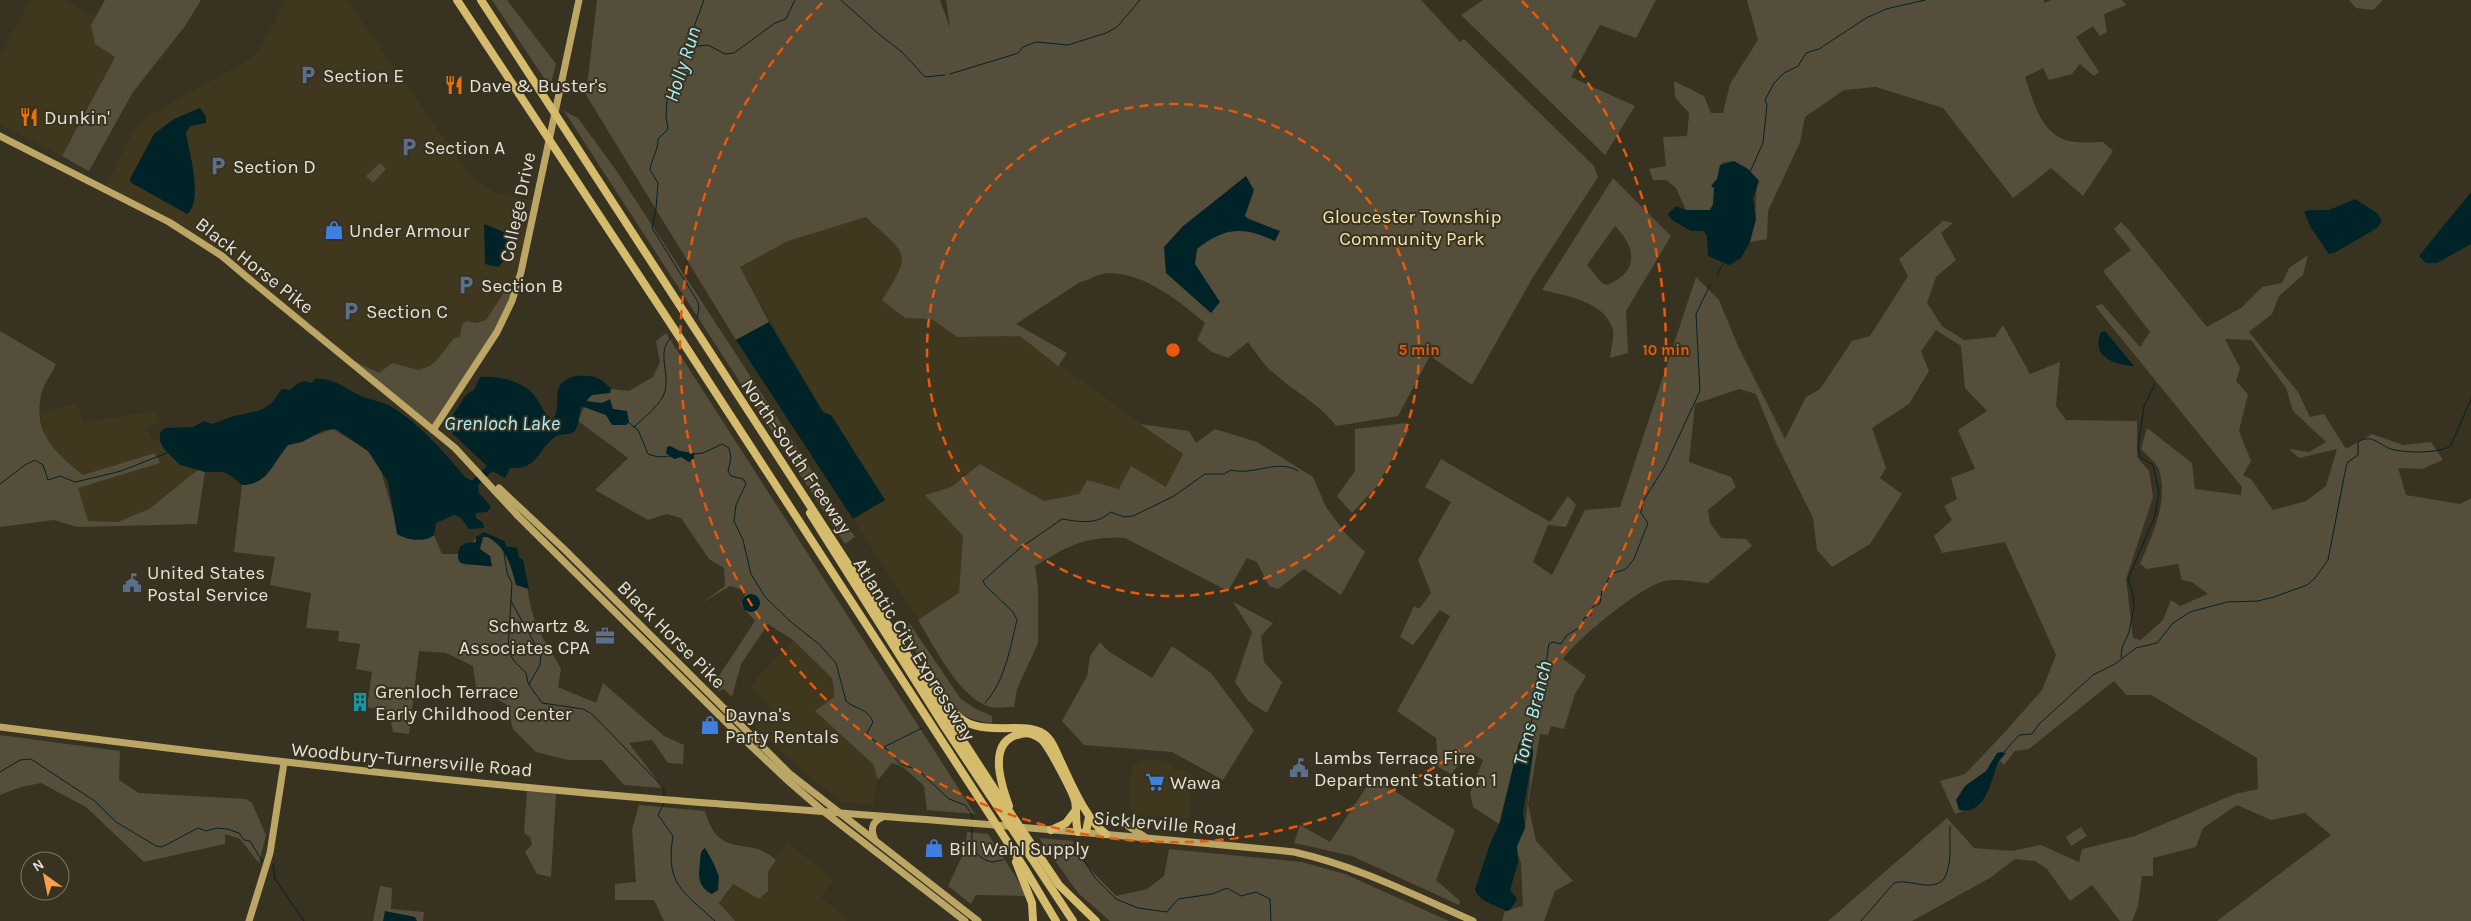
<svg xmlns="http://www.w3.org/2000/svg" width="2471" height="921" font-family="Karla,sans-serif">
<rect width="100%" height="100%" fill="#383220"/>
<g fill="#3f371e">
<polygon points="30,0 63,0 96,17 91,25 115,56 62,156 0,124 0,57"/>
<polygon points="285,0 347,0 472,178 494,192 536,201 512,301 433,430 248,278 186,232 104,189 131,135 139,123 148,116 252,58 261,47"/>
<polygon points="866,217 902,251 904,261 896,278 904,318 932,319 957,337 1020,336 1183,454 1166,488 1120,490 1087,480 1079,494 1044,501 980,464 951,487 926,495 963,536 959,593 918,620 853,519 885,500 831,415 823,412 740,267 788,241"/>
<polygon points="76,403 83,422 157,411 159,420 147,429 153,440 160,439 180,465 199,469 149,509 118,522 88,521 77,488 160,463 155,453 83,476 56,453 46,441 40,414"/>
<polygon points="793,640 832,678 834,689 834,698 816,711 873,764 878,780 874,805 843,802 807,775 755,727 771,707 750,686"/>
<polygon points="1143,759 1166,761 1174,769 1184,770 1193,774 1189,819 1134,815 1129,804 1132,766"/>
<polygon points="787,842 834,880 821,897 848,921 735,921 719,903 733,884 759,899 768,891 768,872"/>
</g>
<g fill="#554e3b" fill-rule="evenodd">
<polygon points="105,0 201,0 185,26 133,92 89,171 62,156 115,57 95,44 91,25"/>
<polygon points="492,0 507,0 556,64 550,87"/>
<path d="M597 0H940L950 28 946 0H1421L1460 42 1464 39 1469 44 1594 166 1598 177 1533 277 1472 385 1430 356 1398 416 1336 426C1320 404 1296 393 1276 375 1264 366 1257 354 1248 342L1228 358 1212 352 1197 340 1205 323C1179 301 1146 274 1110 273 1100 272 1090 280 1080 282L1016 324 1067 353 1058 366 1020 336 957 337 932 319 905 318 882 300C914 250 906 256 866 217L788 241 740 267 769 322 736 340 586 95Z"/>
<polygon points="1483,0 1656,0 1636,38 1600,25 1571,77 1635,106 1605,155 1461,15"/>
<path d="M1747 0H2044V3L2052 0H2122L2126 5 2104 14 2107 32 2100 36 2093 26 2076 37 2099 72 2094 76 2080 64 2072 74 2049 80 2043 68 2025 77C2034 103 2042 139 2075 142 2084 143 2094 142 2103 142L2113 151 2083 196 2051 168 2013 198 1943 108 1876 87 1844 90 1805 117 1800 142 1768 211 1767 239 1746 243 1755 223 1757 178 1734 161 1722 163 1715 205 1708 211 1686 210 1676 188 1666 180H1653L1649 169 1666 166 1663 137 1687 136 1689 113 1675 97 1674 81 1704 96 1711 113H1723L1730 84 1758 40Z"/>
<polygon points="2349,0 2383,0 2373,10 2356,8"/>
<polygon points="564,111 578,118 616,170 855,537 845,544"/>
<polygon points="380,163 386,169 373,183 366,176"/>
<path d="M1613 178 1671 236 1626 311 1628 353 1610 358C1611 350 1614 338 1613 330 1605 301 1567 296 1542 290ZM1615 226C1636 247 1640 272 1607 285L1602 283 1587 265Z"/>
<path d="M1943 221 1953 223 1941 233 1956 260 1936 277 1927 303 1942 326 1964 340 1995 337 2003 325 2030 374 2060 362 2056 406 2066 420 2137 421V457L2149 471 2153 497 2126 579 2133 638 2141 640 2163 620 2171 600 2180 606 2208 594 2192 582 2182 580 2178 564 2147 569 2140 564C2152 536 2169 501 2159 470 2157 463 2146 455 2141 449L2147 428 2192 463 2195 489 2241 495 2242 487 2095 306 2102 304 2140 347 2150 332 2103 271 2131 250 2114 229 2121 222 2129 230 2207 327 2241 308 2262 287 2282 283 2289 268 2308 255 2303 275 2279 296 2272 314 2249 332 2298 392 2310 417 2324 414 2346 449 2372 434 2403 445 2431 442 2443 460 2422 469 2398 468 2406 495 2460 504 2471 498V921H2217L2331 835 2305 813 2271 820 2237 805 2203 828 2196 847 2153 858V876H2142L2138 906 2132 921H2120L2092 885 2070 901 2047 869 2035 861 2015 859 1990 878 1912 921H1828L1947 818 1974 848 2012 851 2041 845 2079 862 2082 849 2135 836 2235 794 2258 789 2257 758 2151 695H2126L2114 681 2029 749 2015 751 2004 765 2000 761 1979 805 1955 814 1940 781 1965 774 2005 732 2042 690 2056 655 2005 542 1942 553 1934 536 1952 520 1944 506 1957 499 1951 478 1975 469 1958 430 1987 411 1965 388 1961 346 1936 330 1921 351 1929 371 1909 404 1872 428 1886 468 1880 478 1902 494 1870 544 1832 567 1817 550 1813 518 1776 443 1756 394 1739 389 1695 404 1689 462 1731 477 1736 487 1708 510 1710 523 1721 538 1746 539 1752 546 1708 583C1695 582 1678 578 1665 581 1641 586 1578 638 1563 659L1586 676 1575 694 1564 729 1551 726 1548 735 1540 734 1528 804 1536 841 1573 881 1555 891 1544 921H1502L1505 911 1523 906 1521 863 1516 848 1525 828 1533 753 1519 743 1499 824 1473 807 1470 793 1483 760 1470 752 1451 774 1438 767 1436 738 1397 711 1450 616 1440 610 1413 645 1400 637 1414 606 1419 609 1431 593 1418 560 1451 502 1425 487 1441 459 1550 522 1568 496 1576 505 1566 527 1548 525 1533 562 1552 575 1585 510 1620 507 1696 277 1719 300 1738 346 1785 439 1806 397 1820 389 1852 341 1870 336 1908 276 1899 259ZM2225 339 2251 340 2286 388 2293 411 2326 442 2309 452 2289 449 2299 458 2337 449 2326 486 2306 501 2273 510 2251 479 2243 475 2251 461 2239 431 2248 394 2236 381 2240 368Z"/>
<polygon points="516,286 506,315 433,430 344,356 379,373 392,363 418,370 430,366 438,359 454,338 460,337 462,324 467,321 476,323 486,320 505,291"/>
<path d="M0 331 56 364C52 373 43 385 41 395 33 435 56 453 83 475L155 453 160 463 78 488 88 521 118 522 149 509 199 469 205 472 197 524 77 527 54 520 0 527Z"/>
<polygon points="666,333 975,814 927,810 924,786 903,767 892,763 878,780 873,764 815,711 834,697 834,689 832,678 793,640 768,624 741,664 732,697 724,689 719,691 717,689 717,679 755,621 741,605 746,591 730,586 702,603 725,586 724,568 709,559 681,518 667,514 648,520 595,490 628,458 578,421 589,396 611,389 629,391 653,377 660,362 656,341"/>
<polygon points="1406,423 1409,430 1376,487 1352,513 1337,496 1355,471 1355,429"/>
<path d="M1140 424 1189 431 1196 443 1215 429 1257 442 1313 477 1326 507 1346 534 1365 552 1341 595 1304 569 1278 589 1269 586 1257 562 1247 558 1228 591 1125 538C1085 536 1068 546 1035 566L1038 588V643L1017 689 1014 707C1006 707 994 709 987 706 957 694 935 647 918 620L959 593 963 536 925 495 951 487 980 464 1044 501 1079 494 1087 480 1119 489 1131 466 1166 487 1183 454Z"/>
<path d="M333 429 368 451 380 468 400 536 434 535 442 554H458L484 532C539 557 519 571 534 618 539 636 553 653 561 669L558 687 596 703 603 683 664 736 684 745 683 764 668 763 652 740 629 743 663 788 624 785 602 760H568L536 752 513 729 507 705 476 687 473 666 446 653 419 651 409 734 393 732 389 711 367 707 372 672 356 669 360 644 338 641 339 631 306 628 311 593 270 585 275 557 234 552 242 485 266 476 288 445Z"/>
<polygon points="1233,602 1273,623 1261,636 1264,662 1282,682 1267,713 1248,701 1235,682 1252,632"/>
<path d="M910 624 960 698 974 708 992 716V723C975 721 965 718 952 707L905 634Z"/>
<polygon points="1100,642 1108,651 1152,678 1172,646 1211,673 1254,730 1223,780 1172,752 1084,745 1062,721 1087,676 1090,656"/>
<polygon points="0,735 120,751 119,780 139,793 246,799 252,803 266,835 259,863 240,839 225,834 225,844 144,862 86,807 41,783 21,787 0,795"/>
<polygon points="1373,777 1455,830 1436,880 1460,901 1459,905 1352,856 1294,843 1300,825 1330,842"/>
<polygon points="527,791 556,794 551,877 537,874 525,852 532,844 530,837 524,833"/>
<path d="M639 805 705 811C719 862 749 834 776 860L768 872V891L759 899 733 884 719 903 735 921H664L654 900H615V884L636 882 632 829Z"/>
<polygon points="2081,827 2087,836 2071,846 2066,837"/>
<polygon points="967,832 988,834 1028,896 976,895 971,904 948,886 965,850"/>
<polygon points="1039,838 1074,841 1071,849 1116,896 1147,889 1164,876 1169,849 1302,862 1345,874 1449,921 1110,921 1078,893"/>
<polygon points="380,886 392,888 391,909 424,912 423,921 373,921"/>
</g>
<g fill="#002328">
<path d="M200 108 206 117V123L190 126 186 133C189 152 204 202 187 214L130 182V179L154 134 174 119Z"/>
<polygon points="1734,161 1748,169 1759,181 1753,198 1756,219 1750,242 1741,258 1729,265 1708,256 1707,236 1704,231 1691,231 1672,220 1668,214 1676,206 1685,210 1710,210 1713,204 1714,188 1711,186 1717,179 1720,165"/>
<path d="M1246 176 1254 190 1245 216 1249 219 1280 231 1275 241C1244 226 1224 227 1197 249L1195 264 1220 302 1211 313 1166 273 1164 247 1182 227Z"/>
<polygon points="2471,192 2471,244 2437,263 2426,263 2419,256"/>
<polygon points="2355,199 2377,213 2382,221 2377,228 2334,253 2329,254 2311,228 2304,212 2309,210 2329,210"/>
<polygon points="484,224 511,235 505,260 498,267 485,264"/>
<polygon points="769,322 823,412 831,415 885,500 853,519 736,340"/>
<path d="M2105 331 2134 366C2115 365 2090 357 2101 332Z"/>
<path d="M575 376C592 375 600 376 611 389L610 393 592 395 586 401 602 403 610 399 613 409 627 411 629 422 626 425H612L606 415 581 406C580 412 579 423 576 429 571 437 562 432 555 437 536 451 538 470 510 468L505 478 492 471 478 485 479 493 491 507 487 512 476 513V518L483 523 484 528 469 529 461 518 454 515 436 523 434 535C425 543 406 540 397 534L388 482 368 451 336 429 324 430 302 442 288 445C273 462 268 485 242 485L230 475 223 472H205L180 465 164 449 160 441V433L165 428 193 427 204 421 212 424 231 417 261 410 271 404 282 389 290 390C298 383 301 379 312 383L315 379C334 377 345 389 361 396 370 400 381 401 390 406 419 423 443 451 465 477L472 481 487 466 453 434 449 425 451 418 466 395 474 390 480 377C497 375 523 381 534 395 540 402 544 416 553 419 564 402 547 384 575 376Z"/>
<polygon points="670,446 680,451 694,453 694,459 689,462 681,457 674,459 666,453 667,447"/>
<path d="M484 532 504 541 507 546 517 548 519 557 523 560 529 589 516 585C511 566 506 546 487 537H483L480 549 490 556 492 566C487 567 482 565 476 565 462 564 454 565 460 547L466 543 476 542V537Z"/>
<circle cx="751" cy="603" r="9"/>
<path d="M1529 734 1532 739 1533 753 1523 812 1525 828 1517 846 1518 863 1510 890 1517 899 1510 910 1506 911C1496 904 1479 903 1475 889L1490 844 1500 822 1519 743 1523 737Z"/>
<path d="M2001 752 2006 753C2003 757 1998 761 1997 766 1990 784 1985 815 1959 810L1956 800 1965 786 1986 771 1997 753Z"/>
<path d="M705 848 714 864 719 877 718 890 712 894C698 887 698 876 700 863 701 856 699 852 705 848Z"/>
<polygon points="385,911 415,917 417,921 383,921"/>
</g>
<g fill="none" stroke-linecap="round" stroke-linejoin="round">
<g stroke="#002328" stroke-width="1">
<polyline points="841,0 880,35 902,52 925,77 945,75"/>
<polyline points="686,47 708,45 725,54 734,53 775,23 786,19 795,0"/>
<polyline points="950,74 1012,55 1018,53 1023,47 1036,42 1068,45 1106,33 1117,27 1140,0"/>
<polyline points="1750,172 1763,143 1767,105 1765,100 1774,83 1784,73 1798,66 1806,53 1819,49 1866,18 1886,9 1925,0"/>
<polyline points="1717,274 1723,264"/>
<path d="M697 318 699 309 698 302 652 228 656 209 658 183 650 170C651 160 659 148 658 139L668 129 666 117 667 99 704 0"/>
<polyline points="628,422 638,430 648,454 658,457 670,456"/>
<path d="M634 427C644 417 662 404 665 391 670 371 656 354 671 337"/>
<path d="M694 454 703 453 722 444 729 448 731 458 728 471 731 476 743 479 746 484 736 505 734 521 743 540 751 574 765 597 792 623 819 644 836 663 846 701C856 710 868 708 873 722L867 733 868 736 889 751 900 764 918 770 949 799 965 805 972 814V822"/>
<polyline points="0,484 25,465 35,460 43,465 48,480 60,476 75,482 97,477 121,471 167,453"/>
<polyline points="504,552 507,573 512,583 508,650 514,661 526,673 528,683 542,703 583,709 592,714 658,782 664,790 664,796"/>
<polyline points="511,601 541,655 540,665 529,684"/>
<polyline points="2121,658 2122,648 2129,632 2134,607 2133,595 2128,579 2155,516 2159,492 2153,465 2141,458 2138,448 2144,406 2155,384"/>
<path d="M985 703C1005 681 1010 648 1017 620L1013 612 985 585 983 581 1020 548 1062 519C1081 522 1096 525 1111 512L1124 517 1133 516 1174 496 1205 474H1224L1231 470C1254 476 1278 458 1298 471"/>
<polyline points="1526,735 1531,727 1533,708 1540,691 1538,677 1545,669 1549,644 1553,642 1561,644 1566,636 1583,625 1584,618 1591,615 1590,609 1600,603 1602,590 1611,574 1626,569 1634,559 1648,523 1641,513 1642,503 1665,466 1700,391 1696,314 1710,285"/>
<polyline points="884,747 922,728"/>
<path d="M2004 752 2019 735 2032 734 2039 724 2093 675 2115 664 2136 648 2157 643 2173 623 2190 612 2227 602 2258 601 2274 597 2307 585 2315 578 2328 560 2346 467 2348 462 2358 455V442C2373 432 2381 448 2395 450 2411 453 2431 453 2447 448L2451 445 2471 399"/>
<polyline points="0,772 20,760 31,759 96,802 116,822 156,846 162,847 198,828 206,831 217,828 227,829 239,833 244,840 250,841 262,861"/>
<path d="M664 803 658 815 673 836C665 885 683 891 715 921"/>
<path d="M972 825C971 843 972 857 992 862L1003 860"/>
<polyline points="1046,848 1055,846 1083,859 1095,878 1116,899 1138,908 1167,912 1178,899 1212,894 1227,888 1241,896 1256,892 1270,899 1271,921"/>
<polyline points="273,865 275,879 304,921"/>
<path d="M1861 921 1894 883C1911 878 1930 893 1944 879 1953 862 1949 845 1950 826"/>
</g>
<g stroke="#bba665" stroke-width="7">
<polyline points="0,136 169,222 222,256 248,278 455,448 518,516 736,732 786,779 823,811 965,921"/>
<polyline points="433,430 497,332 512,301 521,272 579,0"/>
<polyline points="499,488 564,549 790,774 978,921"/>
<path d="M0 727C223 756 445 782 669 800 878 816 1086 831 1294 852 1357 866 1414 895 1473 921"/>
<polyline points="1128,826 1145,837"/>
<path d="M875 840C870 830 872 821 883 817"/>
<polyline points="249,921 270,853 284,763"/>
</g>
<g stroke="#d5bc6d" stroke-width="8">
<polyline points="457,0 686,347 1025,869 1056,921"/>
<polyline points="481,0 995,790 1059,885 1096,921"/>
<polyline points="810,513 944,726 1073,921"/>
<path d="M935 689C961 726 969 729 1014 728 1024 728 1035 728 1044 734 1052 740 1056 751 1060 760 1071 783 1086 820 1106 834"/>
<path d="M1009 806C1001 784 986 740 1021 734 1028 732 1037 735 1042 740 1049 747 1073 792 1075 801 1077 811 1075 822 1078 832"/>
<polyline points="1051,830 1066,823 1076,810"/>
<polyline points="1086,832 1089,817"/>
<polyline points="1016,862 1032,903 1033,921"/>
</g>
</g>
<g fill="none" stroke="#e8590c" stroke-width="2.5" stroke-dasharray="9 6">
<circle cx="1173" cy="350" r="246"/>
<path d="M1522 1A493 493 0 1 1 824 1"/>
</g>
<defs>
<g id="parking-bare" transform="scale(1.5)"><path d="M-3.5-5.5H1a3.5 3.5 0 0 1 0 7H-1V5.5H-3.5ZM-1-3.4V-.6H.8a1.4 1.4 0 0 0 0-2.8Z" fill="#5c6f8a" stroke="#383220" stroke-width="2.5" paint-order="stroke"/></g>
<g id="restaurant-bare" transform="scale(1.5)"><path d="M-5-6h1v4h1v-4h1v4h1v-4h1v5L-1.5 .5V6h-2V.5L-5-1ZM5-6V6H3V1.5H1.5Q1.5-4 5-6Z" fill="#e8710a" stroke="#383220" stroke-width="2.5" paint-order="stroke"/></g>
<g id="shop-bare" transform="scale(1.5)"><path d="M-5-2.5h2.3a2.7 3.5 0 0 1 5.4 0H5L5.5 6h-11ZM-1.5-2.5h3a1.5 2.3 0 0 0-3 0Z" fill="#3f7fe0" stroke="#383220" stroke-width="2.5" paint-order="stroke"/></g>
<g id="civic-bare" transform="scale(1.5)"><path d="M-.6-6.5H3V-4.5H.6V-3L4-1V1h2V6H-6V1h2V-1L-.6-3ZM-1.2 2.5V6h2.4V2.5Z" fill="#5c6f8a" stroke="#383220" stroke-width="2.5" paint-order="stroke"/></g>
<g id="office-bare" transform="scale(1.5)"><path d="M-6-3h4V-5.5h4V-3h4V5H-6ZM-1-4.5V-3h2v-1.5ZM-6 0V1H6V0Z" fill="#5c6f8a" stroke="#383220" stroke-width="2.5" paint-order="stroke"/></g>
<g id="building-bare" transform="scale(1.5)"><path d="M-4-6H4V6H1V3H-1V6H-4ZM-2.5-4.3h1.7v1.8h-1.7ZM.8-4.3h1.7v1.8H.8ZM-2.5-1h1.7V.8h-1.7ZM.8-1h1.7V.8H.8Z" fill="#0f9aa8" stroke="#383220" stroke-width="2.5" paint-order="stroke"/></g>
<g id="supermarket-bare" transform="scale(1.5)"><path d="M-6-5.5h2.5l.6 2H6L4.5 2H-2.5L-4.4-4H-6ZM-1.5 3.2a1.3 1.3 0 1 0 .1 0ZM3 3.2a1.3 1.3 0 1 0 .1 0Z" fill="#3f7fe0" stroke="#383220" stroke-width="2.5" paint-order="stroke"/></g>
</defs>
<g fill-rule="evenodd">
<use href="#parking-bare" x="308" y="75"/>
<use href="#restaurant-bare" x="454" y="85"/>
<use href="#restaurant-bare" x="29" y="117"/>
<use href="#parking-bare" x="409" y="147"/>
<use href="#parking-bare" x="218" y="166"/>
<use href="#shop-bare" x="334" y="230"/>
<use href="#parking-bare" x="466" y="285"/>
<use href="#parking-bare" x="351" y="311"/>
<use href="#civic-bare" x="132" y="583"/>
<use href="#office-bare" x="605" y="636"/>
<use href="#building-bare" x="360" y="702"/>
<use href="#shop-bare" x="710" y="725"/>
<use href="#civic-bare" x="1299" y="768"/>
<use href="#supermarket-bare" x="1155" y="782"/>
<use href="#shop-bare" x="934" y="848"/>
</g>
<g text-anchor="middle" stroke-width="4" stroke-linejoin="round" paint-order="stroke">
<g font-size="19" fill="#e5e1d6" stroke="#383220" text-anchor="start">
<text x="323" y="82">Section E</text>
<text x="469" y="92">Dave &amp; Buster's</text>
<text x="44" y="124">Dunkin'</text>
<text x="424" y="154">Section A</text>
<text x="233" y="173">Section D</text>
<text x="349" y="237">Under Armour</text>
<text x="481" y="292">Section B</text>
<text x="366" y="318">Section C</text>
<text x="147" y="579">United States<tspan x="147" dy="22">Postal Service</tspan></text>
<text x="590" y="632" text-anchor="end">Schwartz &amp;<tspan x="590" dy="22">Associates CPA</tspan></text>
<text x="375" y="698">Grenloch Terrace<tspan x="375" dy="22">Early Childhood Center</tspan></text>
<text x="725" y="721">Dayna's<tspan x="725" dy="22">Party Rentals</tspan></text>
<text x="1314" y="764">Lambs Terrace Fire<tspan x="1314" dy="22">Department Station 1</tspan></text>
<text x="1170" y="789">Wawa</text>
<text x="949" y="855">Bill Wahl Supply</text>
</g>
<g font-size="19" fill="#e5e1d6" stroke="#383220">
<text transform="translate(517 207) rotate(-78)" y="7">College Drive</text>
<text transform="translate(255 265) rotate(38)" y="7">Black Horse Pike</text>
<text transform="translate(797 456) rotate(56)" y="7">North-South Freeway</text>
<text transform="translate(672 634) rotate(45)" y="7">Black Horse Pike</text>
<text transform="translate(915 649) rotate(58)" y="7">Atlantic City Expressway</text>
<text transform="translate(412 759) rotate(5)" y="7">Woodbury-Turnersville Road</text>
<text transform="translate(1165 823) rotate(5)" y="7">Sicklerville Road</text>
</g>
<g font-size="19" fill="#f5e2ac" stroke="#383220">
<text x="1412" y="223">Gloucester Township<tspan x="1412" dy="22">Community Park</tspan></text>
</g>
<g font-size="20" font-style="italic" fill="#a9f1fb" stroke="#383220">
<text transform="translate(682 64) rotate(-72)" y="7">Holly Run</text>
<text x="502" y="430">Grenloch Lake</text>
<text transform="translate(1532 713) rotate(-76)" y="7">Toms Branch</text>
</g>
</g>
<circle cx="1173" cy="350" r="8" fill="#e8590c" stroke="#383220" stroke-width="2.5"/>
<g font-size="15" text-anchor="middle" font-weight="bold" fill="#e8590c" stroke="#383220" stroke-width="4" stroke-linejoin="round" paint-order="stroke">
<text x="1419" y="355">5 min</text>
<text x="1666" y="355">10 min</text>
</g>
<g transform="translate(45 876) rotate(327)"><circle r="24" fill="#383220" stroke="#7d7869"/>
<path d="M0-4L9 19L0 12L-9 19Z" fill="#f99f4d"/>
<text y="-8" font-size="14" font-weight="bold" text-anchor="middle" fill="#e5e1d6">N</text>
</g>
</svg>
